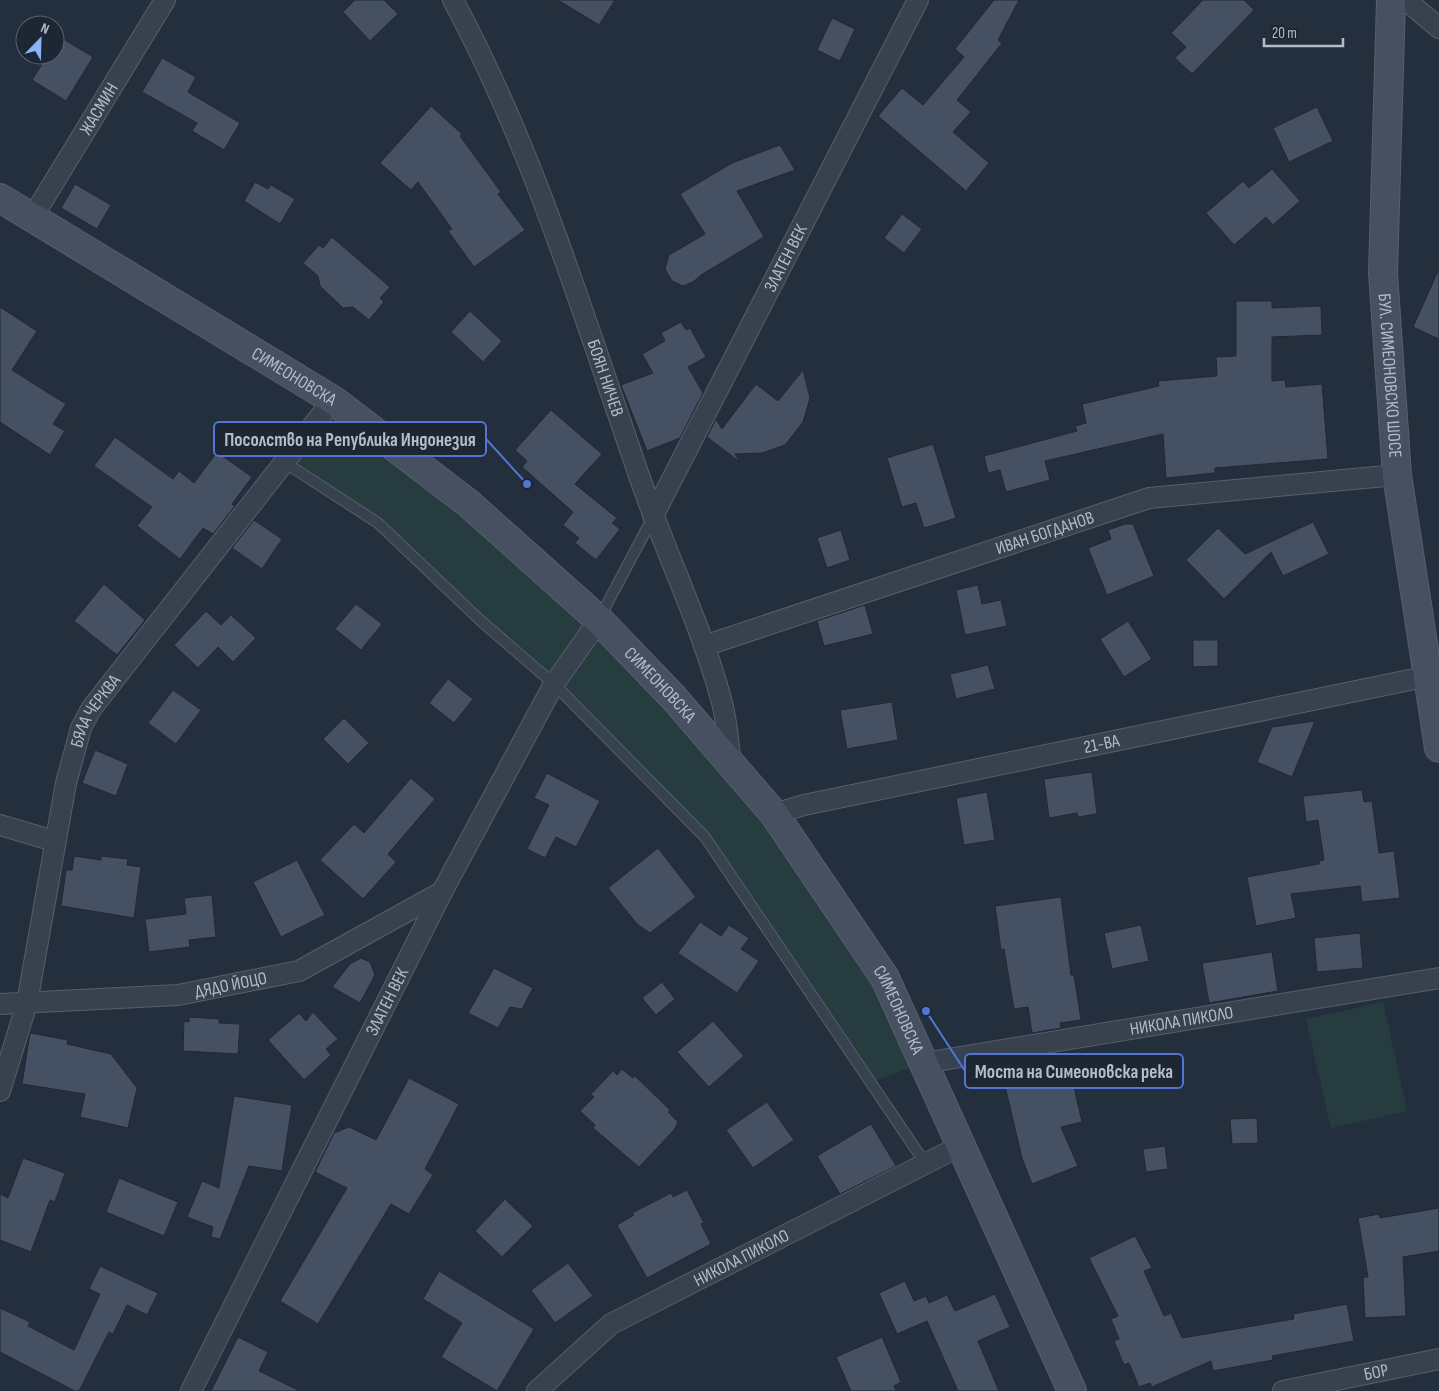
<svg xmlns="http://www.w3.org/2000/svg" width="1439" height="1391" font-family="'Sofia Sans Condensed',sans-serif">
<rect width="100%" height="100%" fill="#242f3e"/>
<g fill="#263c3f">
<polygon points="333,400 468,503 774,814 924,1063 871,1082 705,837 554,684 378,523 284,462"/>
<polygon points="1383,1002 1407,1111 1331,1128 1306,1019"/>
</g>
<g fill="#455162" stroke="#1f2835">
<polygon points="355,0 384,0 398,14 370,41 343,12"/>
<polygon points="558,0 615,0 599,25"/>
<polygon points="994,0 1019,0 998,40 1002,43 957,100 971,112 953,132 989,163 966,191 878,116 902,88 923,105 964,57 955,49"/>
<polygon points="1203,0 1244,0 1254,10 1192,74 1175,58 1186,47 1171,33"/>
<polygon points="832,18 855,29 840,61 817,50"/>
<polygon points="55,34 93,57 66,101 32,80 48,55 55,55"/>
<polygon points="162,58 196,77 188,92 240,123 224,150 192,131 197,123 142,92"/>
<polygon points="431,106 462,134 460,136 501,192 498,194 525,230 474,267 448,231 452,229 418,182 411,190 380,163"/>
<polygon points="1317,107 1333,141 1289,162 1273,128"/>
<polygon points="780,145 795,170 737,191 764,237 701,275 693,282 683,286 672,281 665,269 669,255 705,234 680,194 732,163"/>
<polygon points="1272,169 1300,201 1273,225 1266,217 1234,245 1206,213 1243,181 1249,188"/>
<polygon points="255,182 268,189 271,185 295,199 280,224 244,201"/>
<polygon points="75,184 111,205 97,229 61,208"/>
<polygon points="902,214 922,229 904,253 884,238"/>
<polygon points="332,237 390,287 380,298 384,302 369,320 353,307 343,308 320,286 318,276 303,263 319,245 323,248"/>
<polygon points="1439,269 1439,339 1413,327"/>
<polygon points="1236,301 1272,301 1272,308 1321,306 1322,335 1272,337 1272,381 1285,380 1286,387 1322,384 1328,459 1215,468 1215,473 1166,478 1163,434 1045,461 1050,480 1006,492 1000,470 988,473 984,456 1077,431 1075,426 1086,423 1082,404 1159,386 1158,381 1217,376 1216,357 1236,356"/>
<polygon points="0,307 37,331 12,370 66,404 53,424 65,431 50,455 0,422"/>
<polygon points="470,311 502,341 483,362 451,332"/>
<polygon points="681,322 686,330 690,328 706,357 688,367 703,393 680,438 647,451 621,385 653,373 642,354 665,341 661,333"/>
<polygon points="803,370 810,398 803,422 785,445 762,453 735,454 740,462 707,437 716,419 722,429 756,384 778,401"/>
<polygon points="551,410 602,454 575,484 617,518 612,523 620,529 596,560 575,543 579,538 563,525 573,512 522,467 527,461 515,450"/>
<polygon points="115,437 173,479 179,471 194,483 217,452 252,477 232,504 235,506 213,534 203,528 180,559 137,526 152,507 94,466"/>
<polygon points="933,444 956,518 924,528 916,503 902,507 887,458"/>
<polygon points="254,520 282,539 262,569 232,548"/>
<polygon points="1313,522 1329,554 1283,576 1271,552 1224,599 1186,560 1218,528 1245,554"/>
<polygon points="1125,524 1133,524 1154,576 1107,595 1088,548 1111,539 1108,530"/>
<polygon points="841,530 850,560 827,568 817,538"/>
<polygon points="104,584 145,620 117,655 74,621"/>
<polygon points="978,585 982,604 1001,600 1007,626 965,635 956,590"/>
<polygon points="356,604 382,624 361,650 335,629"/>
<polygon points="865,605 873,634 824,646 817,621"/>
<polygon points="206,611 221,625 231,615 256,638 233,662 218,647 198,668 174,645"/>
<polygon points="1128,621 1152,659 1124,677 1100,639"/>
<polygon points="1193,640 1218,640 1218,666 1193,667"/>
<polygon points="988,665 995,689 956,699 950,674"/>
<polygon points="448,679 473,699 454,723 429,703"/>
<polygon points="173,690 201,710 176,744 148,723"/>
<polygon points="892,702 898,740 847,749 840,710"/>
<polygon points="344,718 369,743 348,764 323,739"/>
<polygon points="1315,721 1292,777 1257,762 1272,727"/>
<polygon points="95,750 128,764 116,796 82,783"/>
<polygon points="1092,772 1097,814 1078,817 1077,813 1049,818 1044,779"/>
<polygon points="547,773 600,801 576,847 556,837 545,858 527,849 549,805 534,798"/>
<polygon points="411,778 435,799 388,854 396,862 363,899 320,860 354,824 364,833"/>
<polygon points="1362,790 1364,802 1372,801 1379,853 1394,851 1400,898 1362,902 1360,886 1291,894 1296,918 1256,926 1247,877 1319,864 1319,861 1324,860 1318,820 1306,822 1303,796"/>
<polygon points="987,792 995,840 964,845 956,798"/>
<polygon points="658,848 696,897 650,933 637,924 608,888"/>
<polygon points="74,856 101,860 101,856 128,859 127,865 141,867 134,918 61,906 66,870 72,870"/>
<polygon points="297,860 325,915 281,937 253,882"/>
<polygon points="212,895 216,937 189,940 190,947 149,952 145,919 186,914 184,898"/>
<polygon points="1061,897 1071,975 1074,975 1081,1020 1060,1023 1061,1028 1032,1033 1028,1007 1014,1009 1004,949 1001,950 995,906"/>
<polygon points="700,922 721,936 729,925 749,938 741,949 759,961 737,993 678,953"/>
<polygon points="1141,925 1149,961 1112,969 1104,933"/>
<polygon points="1360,933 1363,968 1317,972 1314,938"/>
<polygon points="1272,952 1278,991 1209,1003 1202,963"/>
<polygon points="361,958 370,962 375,975 360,1003 332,987 350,964"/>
<polygon points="494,968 533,988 522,1009 510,1007 498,1028 468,1013"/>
<polygon points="662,982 675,999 656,1015 642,998"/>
<polygon points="313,1012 338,1039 326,1049 331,1055 304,1080 268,1040 299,1013 306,1021"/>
<polygon points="189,1017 219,1019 219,1023 240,1024 238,1054 183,1051 184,1021 189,1022"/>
<polygon points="713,1021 744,1056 709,1087 677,1052"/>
<polygon points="30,1033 68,1040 67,1044 111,1054 137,1088 128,1128 80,1117 85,1094 22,1084"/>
<polygon points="1066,1052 1082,1122 1061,1127 1078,1166 1032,1184 1022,1158 1002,1073 1037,1065 1036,1057"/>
<polygon points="622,1069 633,1078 635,1076 670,1110 668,1112 678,1122 674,1130 639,1167 593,1128 595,1125 580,1111 594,1097 591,1094 613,1071 617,1075"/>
<polygon points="409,1078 459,1104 425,1169 433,1175 409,1214 391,1204 318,1324 280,1301 347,1188 315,1172 334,1133 349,1127 376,1140"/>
<polygon points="234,1096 292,1105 282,1171 249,1166 220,1239 211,1237 213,1227 187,1217 202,1181 219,1188"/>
<polygon points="767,1102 794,1140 753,1168 726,1130"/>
<polygon points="1257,1118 1258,1143 1232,1144 1230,1119"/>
<polygon points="871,1124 896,1166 840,1194 817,1156"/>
<polygon points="1165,1146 1168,1169 1146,1172 1143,1149"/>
<polygon points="23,1158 65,1173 55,1202 50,1200 31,1252 0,1240 0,1194 8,1198"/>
<polygon points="119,1178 178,1202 164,1236 106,1212"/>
<polygon points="687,1190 704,1223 701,1224 711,1244 647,1278 617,1225 634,1215 632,1213 671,1193 673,1197"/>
<polygon points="505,1199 533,1226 502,1257 475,1231"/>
<polygon points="1439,1208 1439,1251 1403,1257 1406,1316 1365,1318 1363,1277 1368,1277 1358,1218 1379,1214 1380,1218"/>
<polygon points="1135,1236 1152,1268 1144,1271 1164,1316 1171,1313 1182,1338 1294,1319 1293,1314 1347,1304 1354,1341 1272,1356 1273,1360 1213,1371 1211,1361 1152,1387 1150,1383 1139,1387 1129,1363 1124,1365 1114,1341 1119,1339 1111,1319 1118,1316 1089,1258"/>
<polygon points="568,1263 593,1296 555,1323 531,1290"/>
<polygon points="100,1266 158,1293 147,1315 127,1305 113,1334 109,1332 79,1391 75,1391 0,1352 0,1308 30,1322 28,1326 74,1350 100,1294 89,1289"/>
<polygon points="439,1271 534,1329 497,1391 441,1357 462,1323 423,1299"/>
<polygon points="905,1281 914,1301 926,1296 929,1303 947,1295 955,1311 995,1294 1010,1327 978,1341 999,1391 958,1391 927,1321 897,1334 879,1293"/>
<polygon points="238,1337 268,1352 259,1371 300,1391 211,1391"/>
<polygon points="882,1337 901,1382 894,1386 896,1391 851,1391 836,1357"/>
</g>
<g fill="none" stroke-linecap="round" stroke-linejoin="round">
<g stroke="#565f6c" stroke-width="12">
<g id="lane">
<polyline points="284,462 378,523 481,621 554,684 705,837 925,1163"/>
<polyline points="599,619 653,517"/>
</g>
</g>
<g stroke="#565f6c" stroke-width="22">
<g id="street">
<path id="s1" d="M453 0C535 152 585 321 642 484 667 556 701 625 721 699 727 719 728 742 731 764"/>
<polyline points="1406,0 1439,28"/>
<path id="s2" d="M32 218 165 0"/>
<path id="s3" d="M653 516 918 0"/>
<path id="s4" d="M704 646 1149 498 1397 475"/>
<path id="s5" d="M774 814 804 805 1429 676"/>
<polyline points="0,825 54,841"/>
<path id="s6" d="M0 1004 178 995 299 971 442 892"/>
<path id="s7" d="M924 1063 1439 978"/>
<path id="s8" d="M0 1091 27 1003 66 783 81 728 91 709 333 400"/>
<path id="s9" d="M191 1391 442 892 554 684 599 620"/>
<path id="s10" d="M537 1391 611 1324 962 1145"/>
<path id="s11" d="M1283 1391 1439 1359"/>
</g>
</g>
<g stroke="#565f6c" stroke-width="30">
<g id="secondary">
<path id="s12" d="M1391 0 1383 273 1397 475 1439 748"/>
<path id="s13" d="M0 198 333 400 468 503 599 620 674 698 774 814 885 978 1072 1391"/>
</g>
</g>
<use href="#lane" stroke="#38414e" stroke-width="10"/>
<use href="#street" stroke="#38414e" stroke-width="20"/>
<use href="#secondary" stroke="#465061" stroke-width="28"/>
</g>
<g text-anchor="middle" stroke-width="5" stroke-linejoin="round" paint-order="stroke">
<g font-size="18" fill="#b4bcc9" stroke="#1d2633">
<text dy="6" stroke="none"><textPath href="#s2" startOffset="128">ЖАСМИН</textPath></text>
<text dy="6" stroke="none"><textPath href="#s3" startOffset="290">ЗЛАТЕН ВЕК</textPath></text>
<text dy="6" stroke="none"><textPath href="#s12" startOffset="376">БУЛ. СИМЕОНОВСКО ШОСЕ</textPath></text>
<text dy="6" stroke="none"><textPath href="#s13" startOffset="344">СИМЕОНОВСКА</textPath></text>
<text dy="6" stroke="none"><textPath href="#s1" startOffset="408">БОЯН НИЧЕВ</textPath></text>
<text dy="6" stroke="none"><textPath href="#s4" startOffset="359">ИВАН БОГДАНОВ</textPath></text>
<text dy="6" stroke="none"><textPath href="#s13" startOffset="824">СИМЕОНОВСКА</textPath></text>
<text dy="6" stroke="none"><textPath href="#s8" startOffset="394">БЯЛА ЧЕРКВА</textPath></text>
<text dy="6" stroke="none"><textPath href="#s5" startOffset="335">21-ВА</textPath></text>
<text dy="6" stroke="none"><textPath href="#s6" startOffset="232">ДЯДО ЙОЦО</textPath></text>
<text dy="6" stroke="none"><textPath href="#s9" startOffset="436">ЗЛАТЕН ВЕК</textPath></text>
<text dy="6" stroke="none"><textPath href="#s13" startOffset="1229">СИМЕОНОВСКА</textPath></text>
<text dy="6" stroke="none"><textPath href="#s7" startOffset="261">НИКОЛА ПИКОЛО</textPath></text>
<text dy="6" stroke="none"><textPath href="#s10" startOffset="246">НИКОЛА ПИКОЛО</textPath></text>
<text dy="6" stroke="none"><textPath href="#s11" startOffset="95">БОР</textPath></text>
</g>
</g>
<path fill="none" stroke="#5274d3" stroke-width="2" d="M527 484L486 439M926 1011L965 1071"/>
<g fill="#5274d3" stroke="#1d2633" stroke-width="2">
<circle cx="527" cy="484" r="5"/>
<circle cx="926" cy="1011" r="5"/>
</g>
<g fill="#1d2633" stroke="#5274d3" stroke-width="2">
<rect x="214" y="422" width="272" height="34" rx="5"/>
<rect x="965" y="1054" width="218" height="34" rx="5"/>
</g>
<g font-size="19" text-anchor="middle" font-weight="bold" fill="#b4bcc9">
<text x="350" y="446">Посолство на Република Индонезия</text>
<text x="1074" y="1078">Моста на Симеоновска река</text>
</g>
<g transform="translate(40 40) rotate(23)"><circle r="24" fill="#1d2633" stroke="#59626f"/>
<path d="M0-4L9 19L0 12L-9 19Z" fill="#8ab4f8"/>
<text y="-8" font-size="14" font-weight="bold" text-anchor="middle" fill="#b4bcc9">N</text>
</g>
<path d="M1264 38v8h79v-8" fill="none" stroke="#b4bcc9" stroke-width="2.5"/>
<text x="1272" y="38" font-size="15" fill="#b4bcc9" stroke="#1d2633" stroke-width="4" paint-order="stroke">20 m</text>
</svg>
